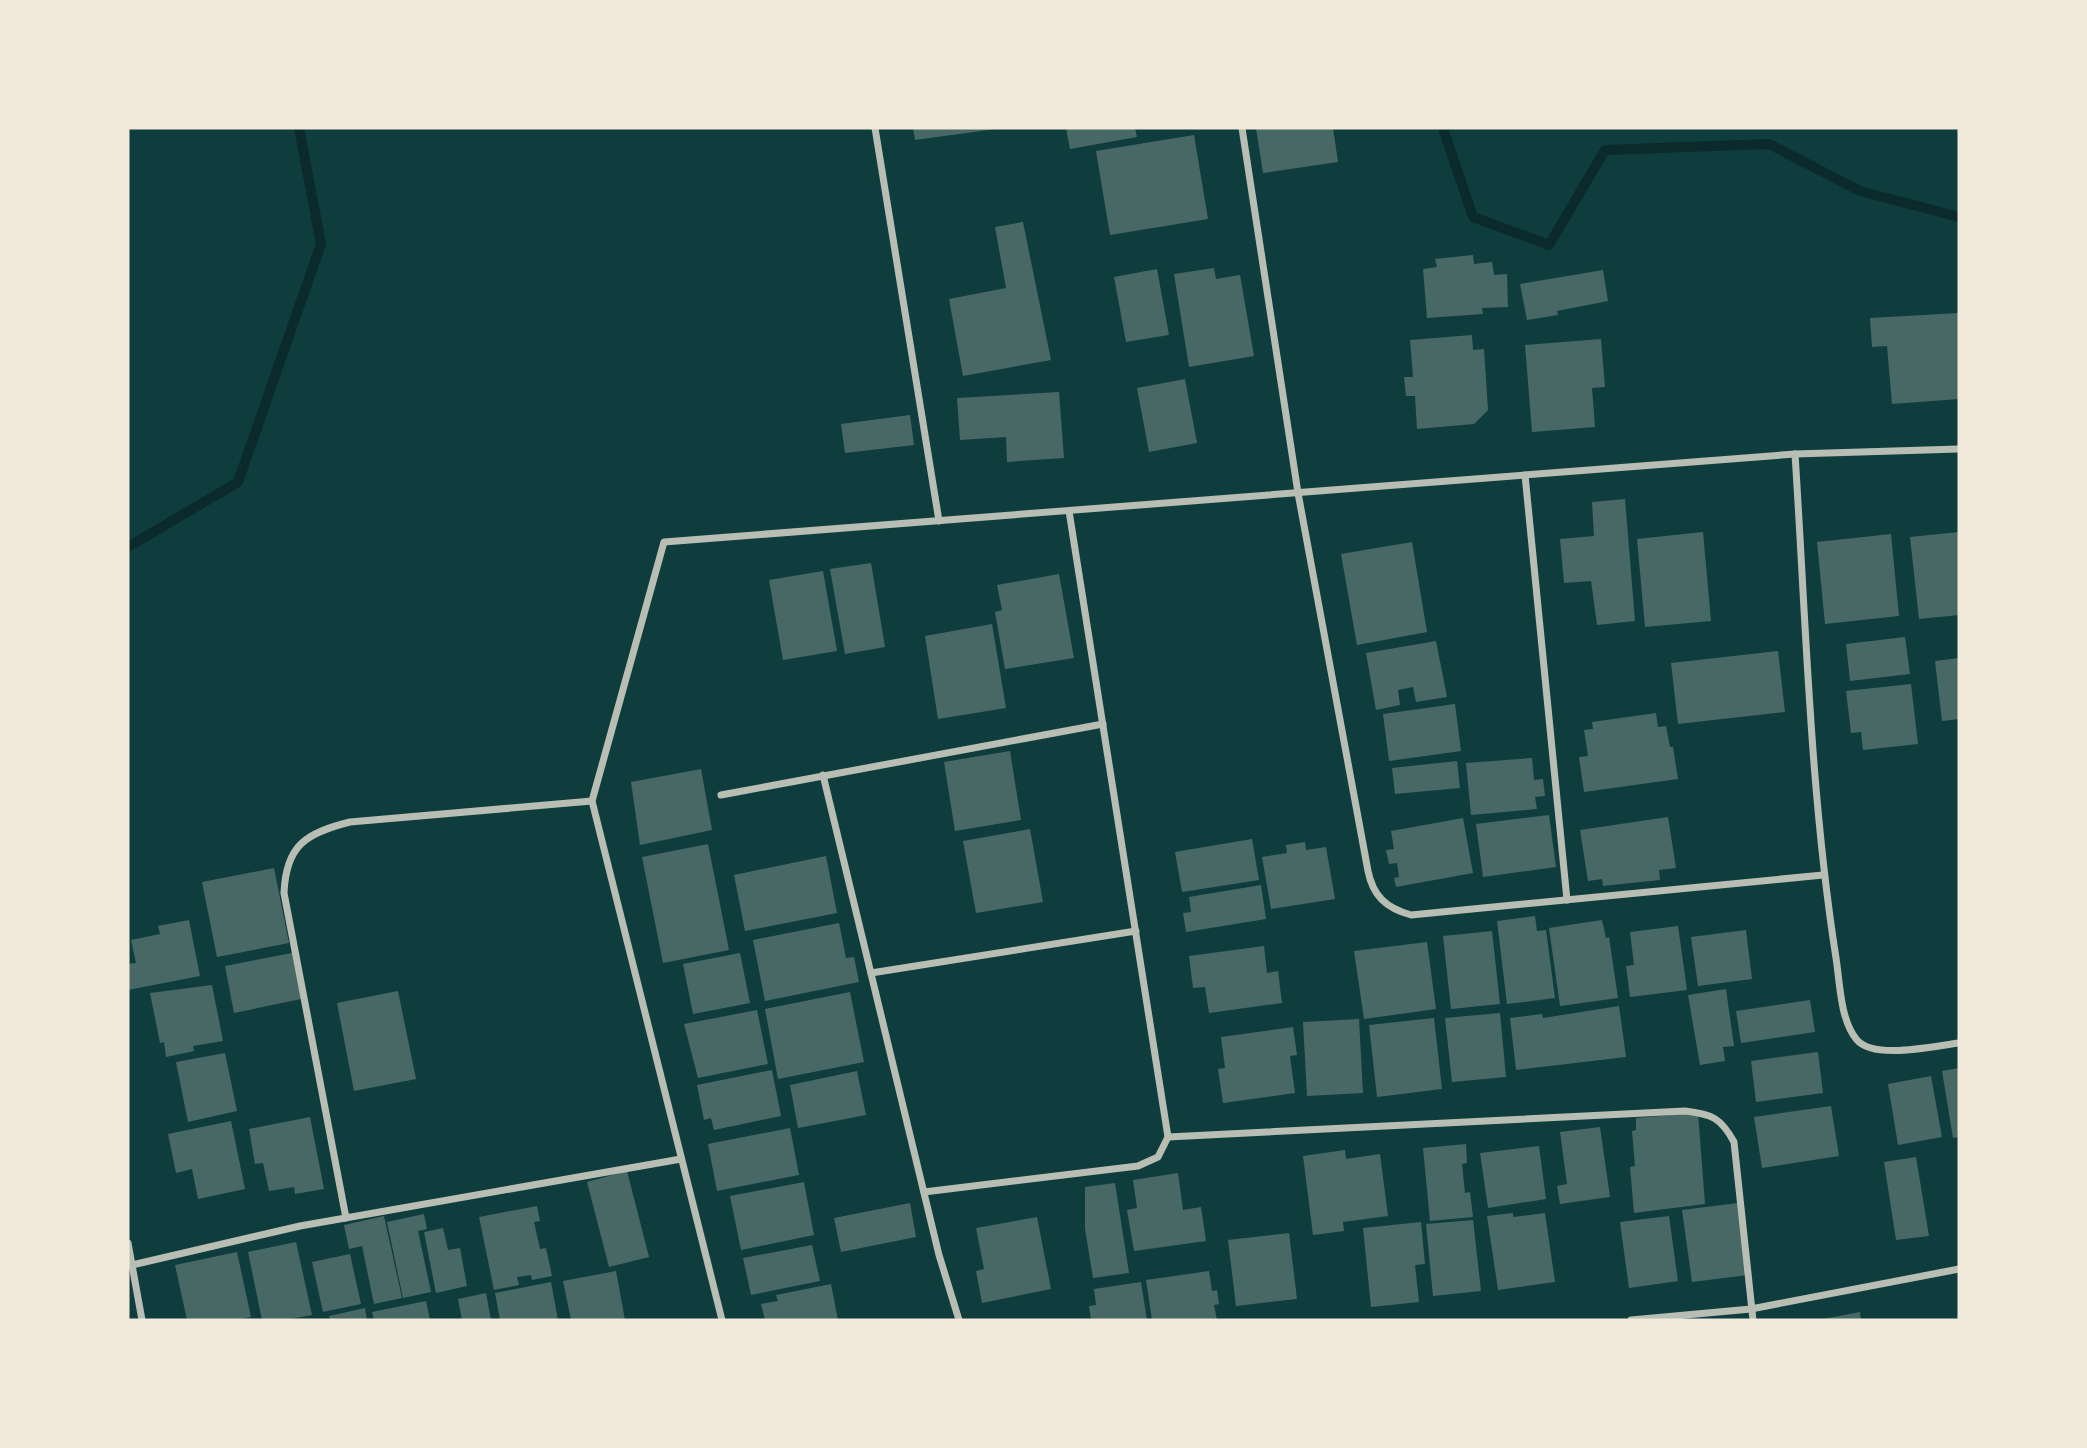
<svg xmlns="http://www.w3.org/2000/svg" width="2087" height="1448" font-family="'IBM Plex Sans',sans-serif">
<rect width="100%" height="100%" fill="#0f3d3e"/>
<g fill="none" stroke-linecap="round" stroke-linejoin="round">
<g stroke="#0a2a2b" stroke-width="10">
<polyline points="1443,128 1473,217 1549,245 1605,150 1769,144 1860,191 1959,217"/>
<polyline points="128,547 238,482 321,244 299,128"/>
</g>
</g>
<g fill="#486865">
<polygon points="913,128 996,128 996,129 915,140"/>
<polygon points="1066,128 1135,128 1137,137 1070,149"/>
<polygon points="1256,128 1333,128 1338,162 1263,173"/>
<polygon points="1194,135 1208,219 1110,235 1096,151"/>
<polygon points="1023,222 1051,360 963,376 949,299 1006,288 995,227"/>
<polygon points="1473,255 1474,264 1492,262 1494,275 1507,274 1508,307 1482,308 1483,314 1427,318 1423,269 1437,267 1435,259"/>
<polygon points="1214,268 1216,279 1240,275 1254,356 1189,367 1174,274"/>
<polygon points="1157,269 1169,335 1126,342 1114,277"/>
<polygon points="1603,270 1608,301 1557,311 1558,315 1527,320 1520,284"/>
<polygon points="1959,313 1959,399 1892,404 1887,346 1872,347 1870,318"/>
<polygon points="1472,335 1473,350 1484,349 1488,410 1474,424 1417,429 1415,396 1406,396 1404,377 1413,377 1410,340"/>
<polygon points="1601,339 1605,387 1592,388 1595,427 1532,432 1525,345"/>
<polygon points="1185,379 1197,443 1149,452 1137,388"/>
<polygon points="1059,392 1064,458 1007,462 1006,437 960,440 957,398"/>
<polygon points="910,415 914,445 845,453 841,424"/>
<polygon points="1625,499 1635,621 1597,625 1591,581 1564,583 1560,539 1594,536 1592,502"/>
<polygon points="1703,532 1711,621 1645,627 1637,539"/>
<polygon points="1959,532 1959,615 1919,619 1910,537"/>
<polygon points="1891,534 1899,616 1825,624 1817,542"/>
<polygon points="1412,542 1427,632 1357,645 1341,554"/>
<polygon points="871,563 885,647 845,654 830,569"/>
<polygon points="823,571 837,651 783,660 769,580"/>
<polygon points="1059,574 1074,658 1005,669 995,612 1002,610 997,585"/>
<polygon points="992,624 1006,708 938,719 925,636"/>
<polygon points="1905,637 1910,674 1850,681 1846,644"/>
<polygon points="1436,641 1447,697 1416,702 1413,687 1398,690 1400,705 1376,710 1366,653"/>
<polygon points="1778,651 1785,712 1678,724 1671,663"/>
<polygon points="1959,658 1959,719 1942,721 1935,661"/>
<polygon points="1911,684 1918,744 1863,750 1861,732 1851,733 1846,691"/>
<polygon points="1455,704 1461,751 1389,761 1383,714"/>
<polygon points="1656,713 1658,727 1666,726 1670,747 1673,747 1678,779 1584,792 1579,757 1588,756 1584,730 1593,729 1592,722"/>
<polygon points="1010,751 1021,820 955,831 944,762"/>
<polygon points="1532,758 1534,780 1543,779 1545,796 1535,797 1537,809 1471,815 1466,763"/>
<polygon points="1457,761 1460,788 1395,794 1392,768"/>
<polygon points="701,769 712,830 640,845 631,782"/>
<polygon points="1549,815 1556,867 1483,877 1476,824"/>
<polygon points="1668,817 1676,868 1659,870 1660,880 1603,886 1602,879 1588,881 1580,830"/>
<polygon points="1463,818 1473,873 1396,887 1394,878 1399,877 1397,863 1389,864 1386,850 1394,849 1391,831"/>
<polygon points="1030,829 1043,902 976,913 963,841"/>
<polygon points="1252,839 1259,880 1182,892 1175,852"/>
<polygon points="1305,842 1306,850 1326,847 1335,899 1271,909 1262,857 1287,853 1286,845"/>
<polygon points="708,844 729,950 663,963 642,857"/>
<polygon points="826,856 837,913 745,931 734,875"/>
<polygon points="274,868 289,943 217,957 202,882"/>
<polygon points="1261,885 1266,919 1186,932 1183,913 1191,912 1189,897"/>
<polygon points="1535,916 1537,931 1546,930 1555,998 1507,1004 1497,921"/>
<polygon points="189,920 200,976 128,990 128,964 136,963 131,940 160,934 158,926"/>
<polygon points="1602,920 1606,938 1609,937 1618,998 1560,1006 1549,928"/>
<polygon points="839,923 846,958 854,957 859,982 765,1001 753,940"/>
<polygon points="1678,926 1687,990 1630,997 1626,966 1634,965 1630,932"/>
<polygon points="1746,930 1752,979 1698,986 1691,937"/>
<polygon points="1492,931 1500,1004 1451,1009 1443,936"/>
<polygon points="1427,942 1436,1009 1364,1019 1354,951"/>
<polygon points="1264,946 1267,973 1278,971 1282,1003 1209,1013 1205,987 1193,988 1189,956"/>
<polygon points="292,953 301,999 234,1013 225,966"/>
<polygon points="740,953 750,1003 693,1014 683,964"/>
<polygon points="212,985 223,1041 193,1046 194,1051 166,1057 164,1042 160,1043 150,993"/>
<polygon points="1726,989 1734,1046 1723,1047 1725,1061 1700,1065 1688,995"/>
<polygon points="398,991 416,1079 354,1091 337,1003"/>
<polygon points="850,992 864,1062 778,1079 765,1009"/>
<polygon points="1810,1000 1815,1032 1741,1043 1736,1011"/>
<polygon points="1619,1006 1626,1057 1516,1070 1510,1018 1542,1014 1543,1018"/>
<polygon points="757,1010 768,1064 698,1078 684,1024"/>
<polygon points="1500,1013 1506,1077 1452,1082 1445,1018"/>
<polygon points="1434,1018 1442,1089 1377,1097 1369,1025"/>
<polygon points="1359,1019 1363,1093 1307,1096 1303,1022"/>
<polygon points="1293,1027 1297,1055 1290,1056 1295,1093 1223,1103 1218,1069 1225,1068 1221,1037"/>
<polygon points="1818,1052 1823,1093 1756,1102 1751,1061"/>
<polygon points="225,1053 237,1111 188,1122 176,1062"/>
<polygon points="1959,1068 1959,1137 1953,1138 1942,1071"/>
<polygon points="772,1070 781,1116 714,1130 711,1118 704,1120 697,1085"/>
<polygon points="857,1071 866,1115 798,1128 790,1085"/>
<polygon points="1931,1076 1942,1137 1898,1145 1888,1084"/>
<polygon points="1831,1106 1839,1156 1762,1168 1754,1117"/>
<polygon points="1698,1113 1705,1204 1634,1213 1630,1167 1635,1166 1632,1131 1636,1130 1636,1118"/>
<polygon points="310,1117 324,1189 295,1194 294,1187 269,1191 263,1163 255,1164 249,1129"/>
<polygon points="231,1121 245,1189 198,1199 192,1169 176,1173 168,1134"/>
<polygon points="1600,1127 1610,1197 1560,1204 1557,1186 1567,1184 1560,1132"/>
<polygon points="790,1128 799,1175 717,1191 708,1144"/>
<polygon points="1466,1144 1467,1163 1462,1164 1465,1193 1470,1192 1473,1217 1430,1221 1423,1148"/>
<polygon points="1539,1146 1546,1199 1488,1208 1480,1153"/>
<polygon points="1345,1150 1346,1159 1380,1154 1388,1216 1343,1222 1344,1231 1313,1235 1303,1156"/>
<polygon points="1916,1157 1929,1236 1896,1240 1884,1162"/>
<polygon points="627,1171 649,1257 609,1267 587,1182"/>
<polygon points="1178,1173 1183,1210 1201,1207 1206,1241 1134,1251 1127,1210 1137,1208 1133,1180"/>
<polygon points="804,1182 814,1235 741,1250 730,1196"/>
<polygon points="1115,1183 1129,1273 1093,1278 1085,1229 1085,1187"/>
<polygon points="910,1203 916,1237 841,1252 834,1218"/>
<polygon points="1738,1203 1748,1275 1692,1282 1682,1210"/>
<polygon points="537,1206 540,1221 534,1222 540,1249 546,1248 552,1276 532,1280 531,1275 517,1277 519,1285 494,1290 479,1217"/>
<polygon points="1513,1213 1513,1217 1545,1213 1555,1282 1498,1290 1487,1216"/>
<polygon points="424,1214 427,1229 418,1231 431,1292 403,1298 387,1222"/>
<polygon points="384,1216 402,1298 374,1304 362,1246 349,1249 344,1225"/>
<polygon points="1669,1216 1678,1281 1629,1288 1620,1222"/>
<polygon points="1037,1217 1051,1289 982,1303 976,1271 984,1269 976,1228"/>
<polygon points="1473,1220 1481,1291 1433,1296 1426,1224"/>
<polygon points="1421,1222 1425,1264 1415,1265 1419,1302 1371,1307 1363,1228"/>
<polygon points="443,1228 448,1250 460,1248 467,1286 436,1293 424,1232"/>
<polygon points="1289,1233 1297,1299 1236,1306 1228,1240"/>
<polygon points="296,1242 312,1315 285,1320 262,1320 248,1252"/>
<polygon points="812,1245 820,1281 751,1295 743,1258"/>
<polygon points="237,1252 251,1317 235,1320 187,1320 175,1265"/>
<polygon points="350,1254 361,1304 323,1312 312,1262"/>
<polygon points="616,1271 625,1320 571,1320 563,1281"/>
<polygon points="1209,1271 1212,1291 1217,1290 1219,1304 1214,1305 1217,1320 1152,1320 1146,1280"/>
<polygon points="551,1282 558,1320 500,1320 495,1293"/>
<polygon points="1141,1282 1147,1320 1091,1320 1089,1306 1096,1305 1094,1289"/>
<polygon points="831,1284 838,1320 765,1320 761,1304 778,1301 776,1295"/>
<polygon points="486,1293 491,1320 462,1320 458,1299"/>
<polygon points="426,1301 430,1320 374,1320 372,1312"/>
<polygon points="365,1308 367,1320 330,1320 329,1316"/>
<polygon points="1860,1312 1861,1320 1824,1320 1823,1319"/>
</g>
<g fill="none" stroke-linecap="round" stroke-linejoin="round">
<g stroke="#b8beb3" stroke-width="7">
<polyline points="875,128 939,521"/>
<path d="M1242 128 1298 493 1368 871C1373 896 1386 908 1411 915L1823 875"/>
<path d="M1795 454C1806 622 1810 792 1836 958 1840 983 1840 1020 1857 1040 1874 1060 1934 1046 1959 1043"/>
<polyline points="1525,475 1567,900"/>
<polyline points="823,775 939,1255 959,1320"/>
<polyline points="721,795 1103,724"/>
<polyline points="871,973 1136,931"/>
<path d="M1168 1137 1685 1111C1712 1114 1721 1118 1734 1142L1753 1320"/>
<polyline points="924,1192 1138,1166 1158,1157 1168,1137 1069,511"/>
<path d="M346 1218 284 893C286 845 306 833 350 822L592 801"/>
<polyline points="128,1243 142,1320"/>
<polyline points="132,1265 300,1226 681,1159"/>
<polyline points="722,1320 592,801 664,542 1795,454 1959,449"/>
<polyline points="1631,1320 1751,1309 1959,1269"/>
</g>
</g>
<rect width="2087" height="1448" fill="none" stroke="#f1e9da" stroke-width="259"/>
</svg>
